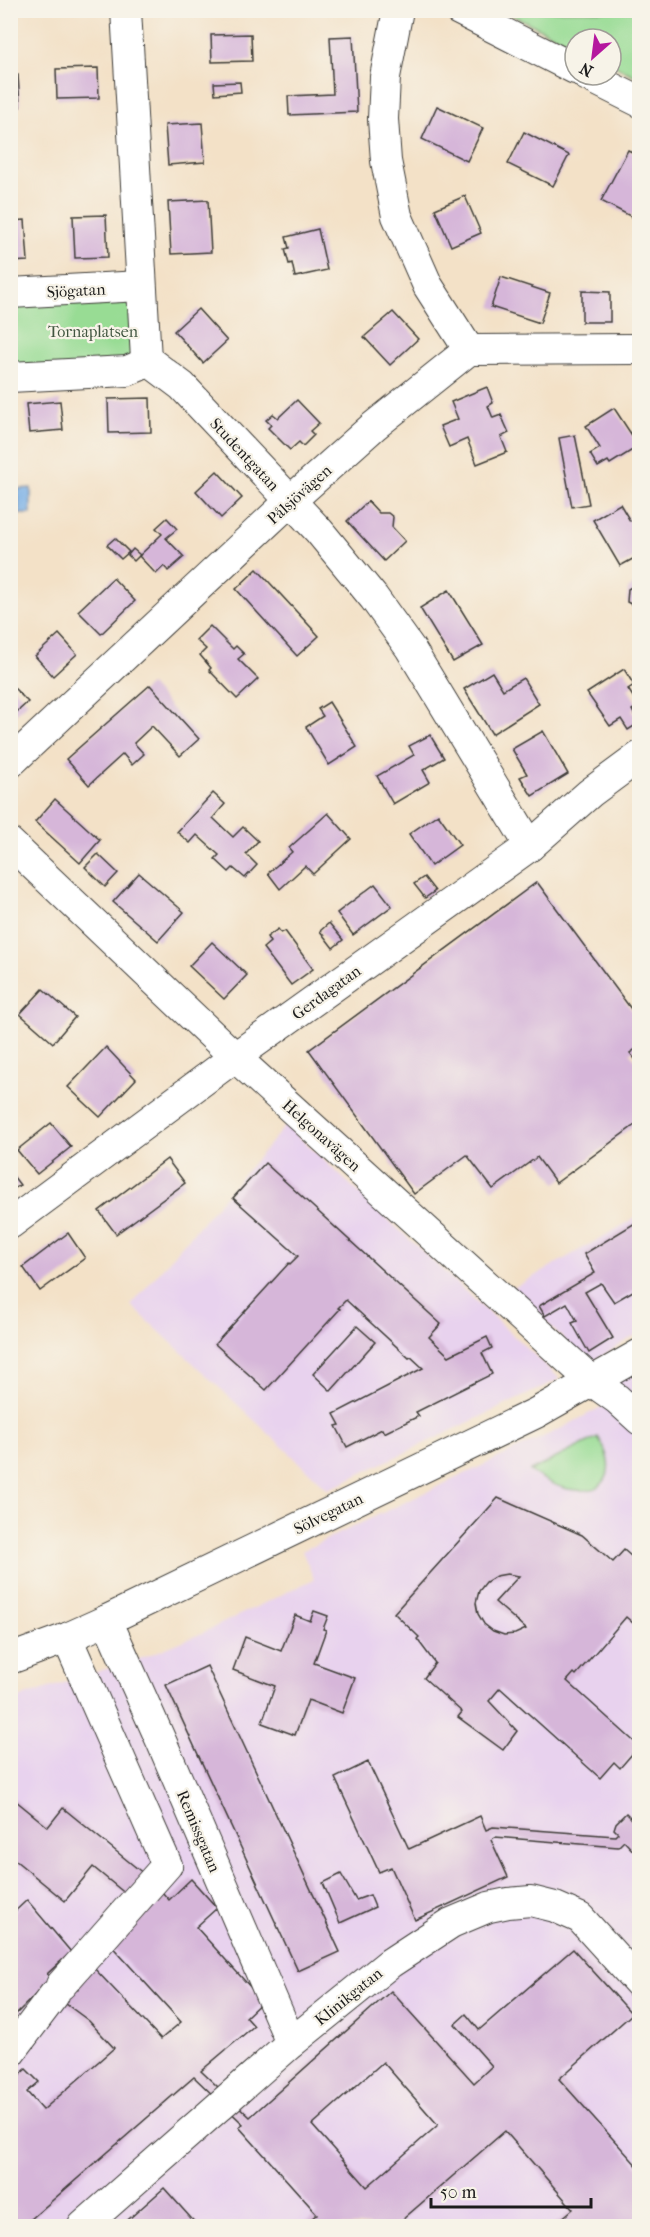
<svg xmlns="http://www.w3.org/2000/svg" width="650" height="2237" font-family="'IM FELL French Canon',serif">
<rect width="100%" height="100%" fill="#f7f3e8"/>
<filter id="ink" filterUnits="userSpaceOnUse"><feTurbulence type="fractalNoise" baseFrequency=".0167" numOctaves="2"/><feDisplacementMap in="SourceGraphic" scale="12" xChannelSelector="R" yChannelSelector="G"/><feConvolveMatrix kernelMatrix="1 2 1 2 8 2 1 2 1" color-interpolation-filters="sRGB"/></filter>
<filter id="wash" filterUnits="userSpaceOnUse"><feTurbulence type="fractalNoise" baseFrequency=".008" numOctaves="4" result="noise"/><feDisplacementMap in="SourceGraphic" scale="24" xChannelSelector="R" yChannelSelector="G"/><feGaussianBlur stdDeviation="1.35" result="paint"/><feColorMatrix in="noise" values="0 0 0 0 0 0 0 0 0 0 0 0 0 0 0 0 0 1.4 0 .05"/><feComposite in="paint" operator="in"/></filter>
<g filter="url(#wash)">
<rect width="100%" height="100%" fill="#f3e1c7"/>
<g fill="#e8d2ee">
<polygon points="286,1125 560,1379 328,1489 131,1305"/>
<polygon points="639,1216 639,1333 589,1364 512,1289"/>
<polygon points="639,1354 639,2226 11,2226 10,1701 124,1663 125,1665 200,1634 314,1579 302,1551 562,1428 616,1399 593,1382"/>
</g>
<g fill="#98dc94" stroke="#5a7c58" stroke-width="1.5">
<polygon points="504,11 639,11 639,78 611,64 611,39 575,39 575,46"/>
<polygon points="141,286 146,359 11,377 10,293"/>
<path d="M598 1437C618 1468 610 1497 568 1489 554 1486 542 1479 530 1471Z"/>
</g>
<polygon fill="#77aee6" stroke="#4a6581" stroke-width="1.5" points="31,488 31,514 19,514 18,489"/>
<g id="blocks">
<g fill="#d6b6d9" fill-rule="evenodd">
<polygon points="251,34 252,61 212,62 211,35"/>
<polygon points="353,36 357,112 289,115 288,96 333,94 330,37"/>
<polygon points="98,68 99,98 57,99 56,69"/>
<polygon points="10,75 18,75 20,107 10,107"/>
<polygon points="240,82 241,92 215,94 214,83"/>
<polygon points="437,106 483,128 467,161 422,139"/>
<polygon points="202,123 205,162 168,165 165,125"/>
<polygon points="524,132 569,155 553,186 508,164"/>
<polygon points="628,150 640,156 640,204 632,217 601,201"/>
<polygon points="465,196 481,233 451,246 435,209"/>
<polygon points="208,200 211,252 171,254 168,202"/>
<polygon points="106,215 108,257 75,258 73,216"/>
<polygon points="25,220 28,261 10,262 10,221"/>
<polygon points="318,229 327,270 295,277 292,263 289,264 285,249 289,248 286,237"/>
<polygon points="501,277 550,293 540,323 491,307"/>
<polygon points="582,291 610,292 610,322 582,322"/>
<polygon points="198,309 227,341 203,363 174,331"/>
<polygon points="393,312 418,339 390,365 364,337"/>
<polygon points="487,387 493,403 488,406 493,418 501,415 509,433 501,437 507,452 477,464 467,439 449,447 440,426 458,419 451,402"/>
<polygon points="150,398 151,432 109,433 108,399"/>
<polygon points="297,400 319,423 310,431 314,435 303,446 299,442 290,450 268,428 271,425 266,420 273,414 278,418"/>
<polygon points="60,401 63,430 29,433 26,404"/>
<polygon points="614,408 639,446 610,464 608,461 598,467 590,454 600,448 586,426"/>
<polygon points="575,435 589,504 572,507 559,438"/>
<polygon points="217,471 242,498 221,518 196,491"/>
<polygon points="368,501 379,513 388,513 393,517 392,527 405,541 384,561 347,521"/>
<polygon points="620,504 630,521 640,515 640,555 620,566 593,520"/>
<polygon points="167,518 177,529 166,538 184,557 168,571 164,566 156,574 139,556 162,534 156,528"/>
<polygon points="115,538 129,552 121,559 107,545"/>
<polygon points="133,549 140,555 134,561 128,555"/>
<polygon points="257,569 319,636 297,656 236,589"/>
<polygon points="113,578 135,601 101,634 78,611"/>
<polygon points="638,583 640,584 640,609 627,602 628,589"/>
<polygon points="449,590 483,645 453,662 420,608"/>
<polygon points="210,626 233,649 236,646 244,654 238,659 258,679 237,699 209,670 211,668 200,655 206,649 196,640"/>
<polygon points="59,634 77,654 53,676 35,656"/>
<polygon points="624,669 634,685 628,689 639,706 632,710 639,723 628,730 621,719 610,726 587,693"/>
<polygon points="492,672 503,690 523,678 539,704 492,734 464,689"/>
<polygon points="10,684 28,702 10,718"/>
<polygon points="150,685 199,739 180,756 152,726 134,743 144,754 132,765 123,754 89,785 66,759"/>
<polygon points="329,702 357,747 329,765 306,727 323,716 318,709"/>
<polygon points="543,731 568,774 532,796 520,777 527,774 512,749"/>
<polygon points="430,735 444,758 423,770 430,782 393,804 377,776 414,755 409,746"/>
<polygon points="213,793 225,804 213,818 233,837 243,827 258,841 246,854 257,865 245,878 233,868 229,872 215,859 219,855 197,835 190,843 177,832"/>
<polygon points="55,799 100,840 80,863 35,822"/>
<polygon points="328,813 351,839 313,874 305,866 280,889 268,873 292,852 289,848"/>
<polygon points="438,814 460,845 431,866 409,834"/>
<polygon points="98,854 118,873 105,887 85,867"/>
<polygon points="139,873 184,912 158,941 113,902"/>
<polygon points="424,877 435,891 425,898 414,884"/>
<polygon points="537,882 640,1021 640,1046 630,1053 640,1065 640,1121 556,1183 537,1157 493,1189 467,1155 414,1194 309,1050"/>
<polygon points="375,884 392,906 353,935 337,913"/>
<polygon points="329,923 343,940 333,948 320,931"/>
<polygon points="278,929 281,933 285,931 313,969 291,985 263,948 270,942 267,937"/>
<polygon points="212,942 247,975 224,999 189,966"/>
<polygon points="43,989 75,1017 53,1043 20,1014"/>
<polygon points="106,1047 136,1079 100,1117 68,1087"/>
<polygon points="51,1123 71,1147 37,1174 17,1150"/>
<polygon points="167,1159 185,1183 116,1234 99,1211"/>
<polygon points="265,1163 441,1324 429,1337 449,1356 487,1337 492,1348 482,1353 492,1374 416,1412 419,1416 384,1433 382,1429 347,1447 336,1426 340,1425 334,1414 423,1368 411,1357 409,1358 346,1300 338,1308 340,1309 266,1390 215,1344 289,1263 290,1264 298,1256 233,1198"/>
<polygon points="10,1172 20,1185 10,1191"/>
<polygon points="640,1220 640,1287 614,1302 601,1283 585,1292 613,1338 589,1353 572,1323 577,1321 567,1303 545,1316 539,1306 595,1273 584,1254"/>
<polygon points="68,1233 85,1258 40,1291 23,1267"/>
<polygon points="357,1326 375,1342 331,1391 313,1374"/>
<path d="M498 1498 582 1535 613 1562 624 1550 640 1564V1629L626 1617 576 1675 574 1673 567 1681 639 1746 620 1768 614 1762 600 1778 500 1688 489 1701 517 1731 503 1750 458 1717 462 1712 424 1678 435 1663 417 1639 419 1637 394 1613ZM507 1574 519 1576 495 1602 526 1629 515 1634 504 1635 493 1631 484 1624 478 1614 476 1603 479 1591 486 1582 496 1576Z"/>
<polygon points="314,1611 328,1616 323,1629 326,1630 314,1663 355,1678 342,1713 308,1700 295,1735 262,1723 275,1686 233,1670 245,1637 281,1651 295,1615 310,1621"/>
<polygon points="207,1666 340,1952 298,1971 166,1685"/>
<polygon points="368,1762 409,1849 480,1816 486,1830 493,1827 615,1836 618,1833 614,1829 616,1823 626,1813 633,1820 640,1814 640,1858 624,1841 618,1847 495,1837 491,1840 508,1877 415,1920 391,1867 379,1872 335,1778"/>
<polygon points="10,1796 48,1827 63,1808 144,1874 127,1895 93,1867 65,1901 10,1856"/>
<polygon points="341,1874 356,1900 370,1895 375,1907 340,1923 323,1883"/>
<path d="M191 1879 217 1908 196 1927 263 2001 246 2017 254 2026 201 2071 250 2117 391 1991 474 2083 492 2066 455 2024 466 2014 479 2030 573 1949 632 2014 559 2079 640 2169V2226H553L573 2209 505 2131 395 2226H303L317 2214 239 2127 243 2124 194 2077 23 2226H10V2083L26 2069 39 2082 27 2092 43 2110 114 2048 89 2021 43 1987 10 2020V1916L27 1900 71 1952 47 1974 69 1991 93 1967 161 2039 181 2022 108 1942 162 1892 169 1900ZM383 2062 438 2125 367 2187 312 2125Z"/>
<polygon points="164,2188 198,2226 121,2226"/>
</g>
</g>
</g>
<g filter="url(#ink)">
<use href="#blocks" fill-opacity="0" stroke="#3c3a36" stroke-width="1.5"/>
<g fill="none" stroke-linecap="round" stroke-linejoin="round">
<g stroke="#3c3a36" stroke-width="32">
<g id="minor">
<polyline points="126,10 146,359 182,386 319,531 374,598 410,648 530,846"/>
<polyline points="398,10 385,77 383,119 386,161 397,216 428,286 469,350"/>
<polyline points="459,10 575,69"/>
<polyline points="586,75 640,102"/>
<polyline points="10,293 141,286"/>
<polyline points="10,377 127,371 139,366 146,359"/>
<polyline points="10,763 289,502 374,426 469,350 640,349"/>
<polyline points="10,843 235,1057 593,1382 617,1399 640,1420"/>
<polyline points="10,1224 235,1057 530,846 590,793 640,756"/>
<polyline points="107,1620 162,1743 291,2043"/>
<polyline points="10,1659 67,1638 107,1620 536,1413 640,1354"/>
<polyline points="61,1985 167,1865 67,1638"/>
<polyline points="10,2053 54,1995"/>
<polyline points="83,2226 291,2043 390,1963 451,1923 489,1907 508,1903 531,1901 555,1907 580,1918 640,1984"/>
</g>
</g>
<use href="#minor" stroke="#fff" stroke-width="30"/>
</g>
</g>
<g text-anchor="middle" stroke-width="4.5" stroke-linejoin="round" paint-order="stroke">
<g font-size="16" fill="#1c1c1c" stroke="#f7f3e8">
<text transform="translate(76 290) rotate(-3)" y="6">Sjögatan</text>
<text transform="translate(245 454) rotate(47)" y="6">Studentgatan</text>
<text transform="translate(299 494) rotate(-42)" y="6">Pålsjövägen</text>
<text transform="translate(326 992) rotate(-36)" y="6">Gerdagatan</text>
<text transform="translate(322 1135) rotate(42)" y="6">Helgonavägen</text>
<text transform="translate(328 1513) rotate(-26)" y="6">Sölvegatan</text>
<text transform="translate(199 1831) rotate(67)" y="6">Remissgatan</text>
<text transform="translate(348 1996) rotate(-39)" y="6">Klinikgatan</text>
</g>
<g font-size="16" fill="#415640" stroke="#f7f3e8">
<text x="93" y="337">Tornaplatsen</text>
</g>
</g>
<rect width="650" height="2237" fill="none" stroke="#f7f3e8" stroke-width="36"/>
<g transform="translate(593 57) rotate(208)"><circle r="28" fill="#f7f3e8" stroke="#9f9d96" stroke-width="1.5"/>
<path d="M0-4.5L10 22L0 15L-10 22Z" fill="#b5179e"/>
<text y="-9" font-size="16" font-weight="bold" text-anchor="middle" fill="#1c1c1c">N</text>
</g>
<path d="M431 2198v9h160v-9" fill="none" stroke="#1c1c1c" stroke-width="3"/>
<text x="440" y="2198" font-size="18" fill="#1c1c1c" stroke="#f7f3e8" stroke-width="4.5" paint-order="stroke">50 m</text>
</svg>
